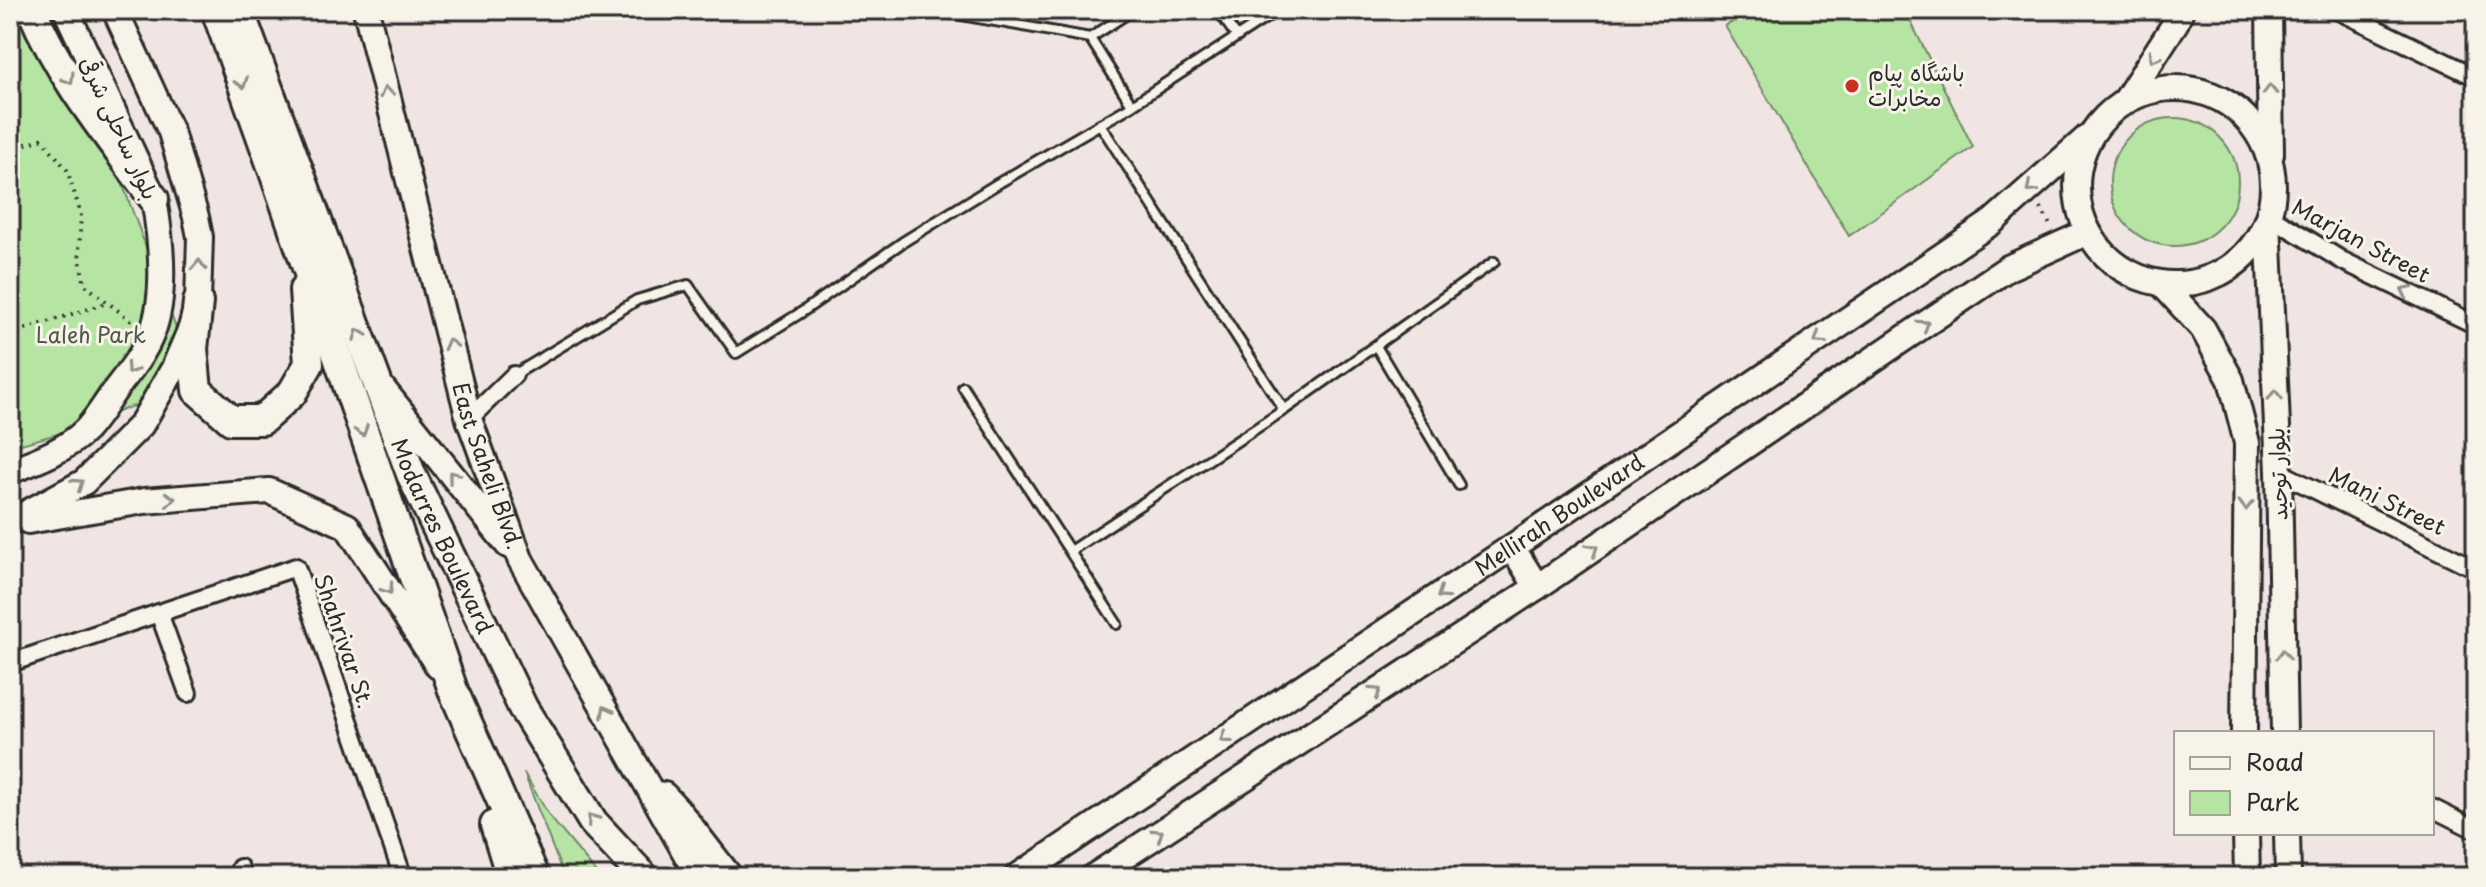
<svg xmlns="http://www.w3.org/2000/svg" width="2486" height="887" font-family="'Playpen Sans','Playpen Sans Arabic',sans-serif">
<rect width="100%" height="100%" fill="#f0e5e3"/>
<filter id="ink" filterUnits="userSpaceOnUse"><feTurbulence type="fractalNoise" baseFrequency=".0125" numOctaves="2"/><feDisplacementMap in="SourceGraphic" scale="16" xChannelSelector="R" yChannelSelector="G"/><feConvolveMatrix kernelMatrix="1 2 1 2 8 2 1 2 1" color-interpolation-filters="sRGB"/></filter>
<g filter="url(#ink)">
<g fill="#b6e4a3" stroke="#708867" stroke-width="2">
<polygon points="1755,10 1905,10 1973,147 1849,236 1725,26"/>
<polygon points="62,21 196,382 65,432 10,447 10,25"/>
<circle cx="2174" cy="182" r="64"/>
<polygon points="524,773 550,817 600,877 564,877"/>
</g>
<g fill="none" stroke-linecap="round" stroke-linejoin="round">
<g stroke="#2b2b2b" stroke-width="14">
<g id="service">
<polyline points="933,10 1090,38 1133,10"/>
<polyline points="1218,10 1237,37"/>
<polyline points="1090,38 1132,105"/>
<polyline points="1100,124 1284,410"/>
<polyline points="1376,346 1459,485"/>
<polyline points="514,375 637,300 688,285 736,353 802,312 903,242 997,184 1126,109 1278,10"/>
<polyline points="963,387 1117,624"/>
<polyline points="1070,551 1284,410 1494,262"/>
</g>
</g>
<g stroke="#2b2b2b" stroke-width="22">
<g id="minor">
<polyline points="2337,10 2476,77"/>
<polyline points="2268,215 2343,261 2476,325"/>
<polyline points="469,419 514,375"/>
<polyline points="2279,472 2476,569"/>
<polyline points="159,613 188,693"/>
<polyline points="10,663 296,567 403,877"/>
<polyline points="2432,808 2476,830"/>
<polyline points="240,868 243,877"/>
</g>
</g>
<g stroke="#2b2b2b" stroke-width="30">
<g id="secondary">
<path id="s1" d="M366 10 469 419 520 559 699 877"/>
<polyline points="2269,10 2271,154"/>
<circle cx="2175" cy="186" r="98"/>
<polyline points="2124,103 2176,22 2181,10"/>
<polyline points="2268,220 2279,472 2284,733"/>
<polyline points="2162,284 2203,329 2231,380 2247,443 2244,733"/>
<polyline points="383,389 508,545"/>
<path d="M10 471C36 461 66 450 86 430 97 418 106 403 115 390 128 373 144 354 152 333 167 294 161 239 154 199L66 10"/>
<polyline points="28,521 144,501 269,491 347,526 438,666"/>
<polyline points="10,522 84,482 141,425 174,368 191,328 198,302 200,237 196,217 171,132 115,10"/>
<polyline points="1512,547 1537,587"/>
<polyline points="664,795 678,810 730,877"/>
<polyline points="2246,833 2247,877"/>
<polyline points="2287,833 2288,877"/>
<path id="s2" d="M1017 877 1512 547 1992 222 2089 136"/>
<polyline points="1093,877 1537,587 2008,268 2088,232"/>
</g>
</g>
<g stroke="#2b2b2b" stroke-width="34">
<g id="trunk">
<path d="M32 10C61 80 110 138 154 199"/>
<polyline points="216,10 274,172 453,690 535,877"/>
<path id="s3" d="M239 10 411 474 523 708 593 822 644 877"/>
<polyline points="198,302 193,349 197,390 231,420 262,420 292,393 309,364 304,290"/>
<polyline points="495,825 511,877"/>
</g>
</g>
<g stroke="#2b2b2b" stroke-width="4" stroke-dasharray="2 6" stroke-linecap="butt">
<polyline points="10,149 42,139 67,170 81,214 79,253 84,284 134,323"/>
<polyline points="2041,208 2050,225"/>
<polyline points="10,334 107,303"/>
</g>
<use href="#service" stroke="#f7f3e8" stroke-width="8"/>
<use href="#minor" stroke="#f7f3e8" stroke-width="16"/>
<use href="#secondary" stroke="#f7f3e8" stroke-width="24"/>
<use href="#trunk" stroke="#f7f3e8" stroke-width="28"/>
</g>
<defs><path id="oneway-chevron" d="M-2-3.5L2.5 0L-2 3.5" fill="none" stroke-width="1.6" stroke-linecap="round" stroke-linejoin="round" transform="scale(2)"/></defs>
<g stroke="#918f8a">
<use href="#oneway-chevron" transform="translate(2154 57) rotate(123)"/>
<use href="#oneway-chevron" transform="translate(69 79) rotate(59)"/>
<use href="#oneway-chevron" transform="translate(242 83) rotate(70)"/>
<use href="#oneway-chevron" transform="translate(2270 90) rotate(-91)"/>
<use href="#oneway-chevron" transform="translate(386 92) rotate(-104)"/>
<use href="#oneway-chevron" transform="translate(2031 188) rotate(139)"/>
<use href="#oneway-chevron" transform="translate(199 265) rotate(-88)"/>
<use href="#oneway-chevron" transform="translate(2406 291) rotate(-154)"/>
<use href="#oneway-chevron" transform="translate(1924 325) rotate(-34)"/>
<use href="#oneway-chevron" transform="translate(359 334) rotate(-111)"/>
<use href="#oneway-chevron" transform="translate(1819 339) rotate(146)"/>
<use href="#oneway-chevron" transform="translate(450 344) rotate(-104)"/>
<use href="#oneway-chevron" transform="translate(131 369) rotate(124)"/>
<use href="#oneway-chevron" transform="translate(2275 395) rotate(-92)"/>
<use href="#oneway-chevron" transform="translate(362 431) rotate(71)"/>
<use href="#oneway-chevron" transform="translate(453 476) rotate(-129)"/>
<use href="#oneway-chevron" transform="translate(78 484) rotate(-34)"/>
<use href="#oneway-chevron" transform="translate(170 499) rotate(-5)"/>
<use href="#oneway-chevron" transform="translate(2246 505) rotate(91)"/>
<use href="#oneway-chevron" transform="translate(1593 549) rotate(-34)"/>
<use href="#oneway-chevron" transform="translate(388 589) rotate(57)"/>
<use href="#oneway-chevron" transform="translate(1442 594) rotate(146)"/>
<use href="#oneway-chevron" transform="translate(2283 655) rotate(-91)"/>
<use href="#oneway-chevron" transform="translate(1376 692) rotate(-33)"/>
<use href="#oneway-chevron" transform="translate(606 711) rotate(-119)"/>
<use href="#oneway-chevron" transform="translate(1225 738) rotate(146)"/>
<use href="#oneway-chevron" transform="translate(592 819) rotate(-126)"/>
<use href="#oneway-chevron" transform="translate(1158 834) rotate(-33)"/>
</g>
</g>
<circle fill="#c8321e" stroke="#f7f3e8" stroke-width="3" cx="1852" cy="86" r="8"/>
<g text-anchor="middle" stroke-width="6" stroke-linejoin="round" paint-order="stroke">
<g font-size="22" fill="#2b2b2b" stroke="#f7f3e8" text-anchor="start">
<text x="1868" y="81">باشگاه پیام<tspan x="1868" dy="25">مخابرات</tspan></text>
</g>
<g font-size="22" fill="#2b2b2b" stroke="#f7f3e8">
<text transform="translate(119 128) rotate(65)" y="8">بلوار ساحلی شرقی</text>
<text transform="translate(2361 241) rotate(28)" y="8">Marjan Street</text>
<text dy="8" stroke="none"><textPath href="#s1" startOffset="472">East Saheli Blvd.</textPath></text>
<text transform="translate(2278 474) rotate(-92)" y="8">بلوار توحید</text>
<text transform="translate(2387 501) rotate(26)" y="8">Mani Street</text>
<text dy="8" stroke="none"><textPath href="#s2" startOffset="652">Mellirah Boulevard</textPath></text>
<text dy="8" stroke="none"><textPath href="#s3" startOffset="564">Modarres Boulevard</textPath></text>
<text transform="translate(344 641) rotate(71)" y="8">Shahrivar St.</text>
</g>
<g font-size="22" fill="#4e5949" stroke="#f7f3e8">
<text x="91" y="343">Laleh Park</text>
</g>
</g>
<rect width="2486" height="887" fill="none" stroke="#f7f3e8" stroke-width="40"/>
<rect x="20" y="20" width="2446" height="847" fill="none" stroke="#2b2b2b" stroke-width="3" filter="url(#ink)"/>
<rect x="2174" y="731" width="260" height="104" fill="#f7f3e8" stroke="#a5a39c" stroke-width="2"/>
<rect x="2190" y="757" width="40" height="12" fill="#f7f3e8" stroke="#a5a39c" stroke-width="2"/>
<text x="2246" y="771" font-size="24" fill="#2b2b2b">Road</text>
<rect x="2190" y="791" width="40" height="24" fill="#b6e4a3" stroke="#a5a39c" stroke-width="2"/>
<text x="2246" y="811" font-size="24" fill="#2b2b2b">Park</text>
</svg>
